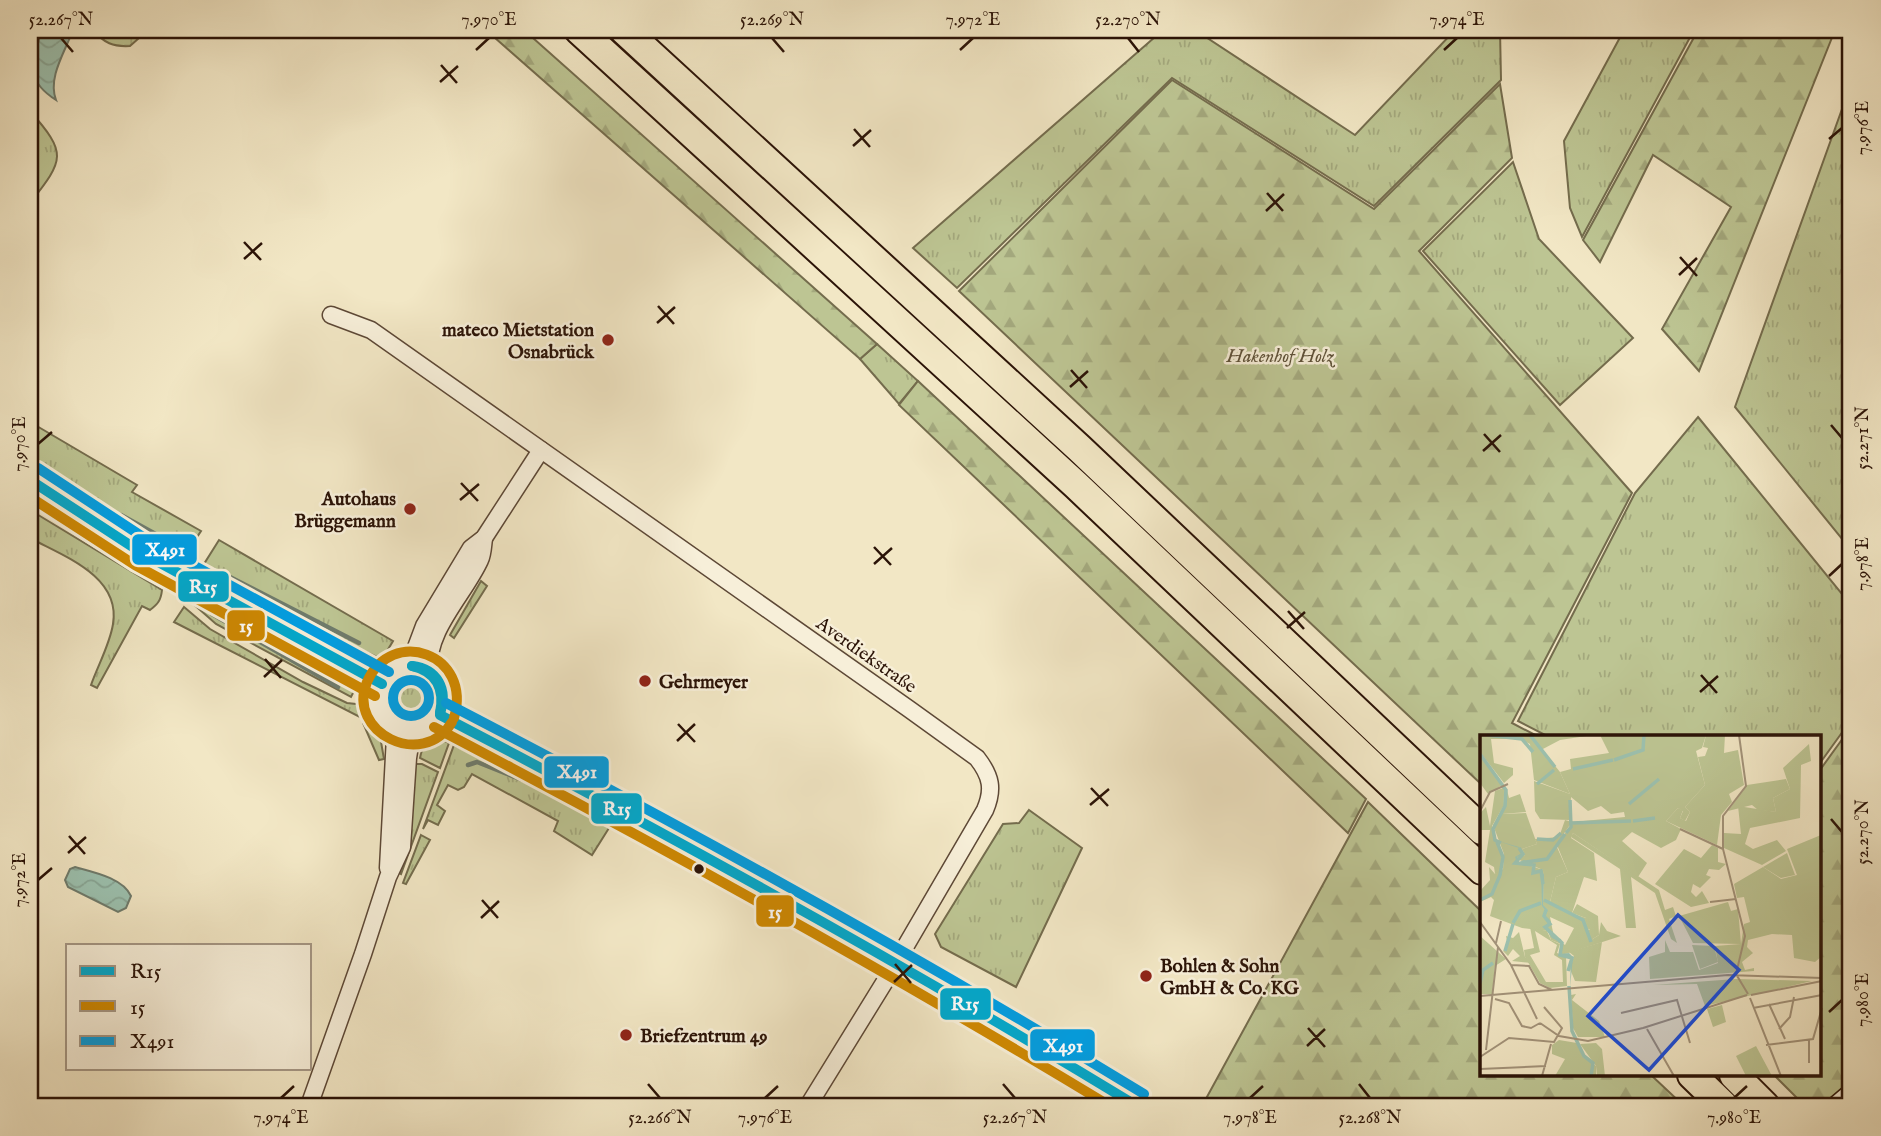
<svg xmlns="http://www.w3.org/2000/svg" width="1881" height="1136" font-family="'IM FELL English',serif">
<defs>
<pattern id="grass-tufts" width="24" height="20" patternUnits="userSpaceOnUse" patternTransform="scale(1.75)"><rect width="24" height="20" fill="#bdc593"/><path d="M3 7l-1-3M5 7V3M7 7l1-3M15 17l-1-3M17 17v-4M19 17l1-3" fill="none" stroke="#a3a87d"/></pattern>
<pattern id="forest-firs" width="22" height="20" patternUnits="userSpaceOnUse" patternTransform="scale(1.75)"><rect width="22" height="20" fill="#bdc593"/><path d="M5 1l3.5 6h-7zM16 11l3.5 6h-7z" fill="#a3a87d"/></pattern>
<pattern id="wetland-marsh" width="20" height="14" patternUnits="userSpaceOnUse" patternTransform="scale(1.75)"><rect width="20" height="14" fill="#bdc593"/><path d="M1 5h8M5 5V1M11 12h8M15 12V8" fill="none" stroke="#a3a87d"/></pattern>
<pattern id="water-waves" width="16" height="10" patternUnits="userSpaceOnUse" patternTransform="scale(1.75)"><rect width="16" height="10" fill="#9cc1af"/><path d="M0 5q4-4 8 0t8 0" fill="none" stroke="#87a595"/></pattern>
</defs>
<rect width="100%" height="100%" fill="#f2e7c5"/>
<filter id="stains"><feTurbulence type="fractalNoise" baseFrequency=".00286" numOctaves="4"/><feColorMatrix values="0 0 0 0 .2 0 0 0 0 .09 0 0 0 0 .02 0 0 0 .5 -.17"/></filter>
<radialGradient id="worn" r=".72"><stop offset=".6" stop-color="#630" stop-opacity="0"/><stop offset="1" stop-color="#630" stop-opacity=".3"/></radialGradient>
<g fill="url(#grass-tufts)" stroke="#746c4d" stroke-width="2">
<polygon points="1163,30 1195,30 1355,135 1455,30 1500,30 1501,80 1374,206 1172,78 957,288 913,248"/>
<polygon points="1624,30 1694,30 1582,237 1570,208 1564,141"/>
<polygon points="1851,84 1851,550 1735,407"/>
<path d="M30 111C67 153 65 159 30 203Z"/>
<polygon points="1513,162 1539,239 1633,338 1560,405 1423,251"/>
<polygon points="877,344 918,381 899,404 860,359"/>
<polygon points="1698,417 1851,605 1851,720 1820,763 1820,737 1549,737 1518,721 1635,493"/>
<polygon points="30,422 137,485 132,492 201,531 186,554 178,556 113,518 30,463"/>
<polygon points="30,497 155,573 159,580 30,503"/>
<path d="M30 510 162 590C161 600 158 604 150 610L142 606 97 688 91 685C98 665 110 644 113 624 121 576 63 556 30 538Z"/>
<polygon points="219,540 393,641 384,656 377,657 364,651 360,656 309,628 270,613 245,598 246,595 207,573 204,564"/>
<polygon points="481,581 487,586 454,638 450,635"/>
<polygon points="193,599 199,599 231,617 234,614 347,681 345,685 354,691 351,697 216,624 190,601"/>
<polygon points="184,607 210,629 303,682 347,703 356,704 363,708 380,736 384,759 379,760 363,723 364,719 174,622"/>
<circle cx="411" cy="697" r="23"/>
<path d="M436 737 449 743 440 768 420 758C422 747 426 742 436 737Z"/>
<path d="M454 745C505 770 565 790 609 828L592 855 554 831 558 821 472 774 464 787 458 790 448 785 437 805 445 811 438 825 428 820 423 829Z"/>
<polygon points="415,764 422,764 438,772 401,874 399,873 405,850"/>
<polygon points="1029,810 1082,848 1016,987 941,947 935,934 1003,824 1019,823"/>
<polygon points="421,835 430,840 406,884 403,883"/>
</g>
<g fill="url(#forest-firs)" stroke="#746c4d" stroke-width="2">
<polygon points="486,30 524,30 877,344 860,359"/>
<polygon points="1698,30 1835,30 1699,371 1662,329 1731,207 1653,155 1600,262 1583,240"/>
<polygon points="1172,80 1374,209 1500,84 1512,158 1419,251 1632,493 1512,723 1539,737 1482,737 1482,785 959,291"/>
<polygon points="918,381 1366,799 1348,833 899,405"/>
<polygon points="1851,727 1851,1106 1805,1106 1774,1075 1820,1075 1820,770"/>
<polygon points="1368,802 1482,912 1482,1075 1651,1075 1684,1106 1202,1106"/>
</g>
<path fill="url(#wetland-marsh)" stroke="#746c4d" stroke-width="2" d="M93 30H148L130 46C113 47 104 43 93 30Z"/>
<g fill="url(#water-waves)" stroke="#6f7b6c" stroke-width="2">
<path d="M41 30H71V35C63 55 48 79 56 100 23 79 34 63 41 30Z"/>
<path d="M75 867C93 872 123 878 131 896L126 908 118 912 68 887 65 880 70 869Z"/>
</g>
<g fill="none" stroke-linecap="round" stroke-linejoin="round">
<g stroke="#6f7b6c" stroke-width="4.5">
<polyline points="121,515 172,543"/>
<polyline points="226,575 359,643"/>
<polyline points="212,614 338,687"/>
<polyline points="468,765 477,762 525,781"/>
</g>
<g stroke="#5d4836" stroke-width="19">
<g id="street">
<path d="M331 315 371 330 909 709 977 758C991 776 994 789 985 810L887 978 808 1106"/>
<polyline points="409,666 424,626 471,548 484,538 541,450"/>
<path d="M429 671C426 630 464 595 480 560 483 554 483 545 484 538"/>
<polyline points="388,868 395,737 391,724"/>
<polyline points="309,1106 363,954 388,877 402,847 408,758 411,739 415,731"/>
</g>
</g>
<g stroke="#2b1307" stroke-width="24">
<g id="secondary">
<polyline points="30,480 142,553 382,684"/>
<circle cx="411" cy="698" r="33"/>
<path d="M440 715C676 837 910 966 1137 1106"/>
<polyline points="1838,1106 1851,1095"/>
</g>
</g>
<g stroke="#2b1307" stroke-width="32">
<g id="highway">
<polyline points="579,30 1076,485 1482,870"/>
<polyline points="624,30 1079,448 1482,830"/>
<polyline points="1692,1075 1724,1106"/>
<polyline points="1734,1075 1765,1106"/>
</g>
</g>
<use href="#street" stroke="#f7efd9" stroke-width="16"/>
<use href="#secondary" stroke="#f7efd9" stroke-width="21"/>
<use href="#highway" stroke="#f2e7c5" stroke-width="28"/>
<g stroke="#f7efd9" stroke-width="16">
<g id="bus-1">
<polyline points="30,480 142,553 382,684"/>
<path d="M412 666C438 669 448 690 440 713"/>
<path d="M412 666C437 672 445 689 440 713"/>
<path d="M440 715C676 838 909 967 1137 1106"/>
</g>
</g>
<g stroke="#f7efd9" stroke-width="16">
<g id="bus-2">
<polyline points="30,497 135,565 375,696"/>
<path d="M452 722C423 771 346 732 367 682 391 626 473 653 454 718"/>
<path d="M434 727C663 847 889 972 1110 1106"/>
</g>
</g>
<g stroke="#f7efd9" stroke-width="16">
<g id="bus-3">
<polyline points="38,468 149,541 389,672"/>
<circle cx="411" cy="698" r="18"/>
<path d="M446 703C683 826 916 955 1144 1094"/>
</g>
</g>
<use href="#bus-1" stroke="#00a9ce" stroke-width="10"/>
<use href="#bus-2" stroke="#ce8801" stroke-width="10"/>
<use href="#bus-3" stroke="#009ee3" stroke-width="10"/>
</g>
<path fill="none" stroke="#2b1307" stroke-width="2.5" d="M61 38 73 52M772 38 784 52M1128 38 1139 52M476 50 489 38M960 50 973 38M1444 50 1457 38M441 65 457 83M440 82 458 66M854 129 870 147M1829 139 1842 128M853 146 871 130M1267 193 1283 211M1266 211 1284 194M244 242 261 260M1680 257 1697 276M244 259 262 243M1679 275 1697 258M658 306 674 324M657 323 675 307M1071 370 1087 388M1070 387 1088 371M1831 425 1842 438M1484 434 1500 452M38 444 52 432M1483 451 1501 435M461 483 478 501M460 500 479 484M874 547 891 565M874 564 892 548M1829 576 1842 564M1288 611 1304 629M1287 628 1305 612M265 659 281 678M1701 675 1717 693M264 677 282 660M1700 692 1718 676M678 724 695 742M677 741 695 724M1091 788 1108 806M1090 805 1109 789M1831 819 1842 832M69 836 85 854M68 853 86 837M38 880 52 868M482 900 498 918M481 918 499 901M895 964 911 983M894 982 912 965M1829 1012 1842 1000M1308 1028 1325 1047M1307 1046 1325 1029M648 1084 660 1098M1003 1084 1015 1098M1359 1084 1370 1098M281 1098 294 1086M765 1098 778 1086M1250 1098 1263 1086M1734 1098 1747 1086"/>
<g fill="#8f2418" stroke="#f7efd9" stroke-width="2.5">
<circle cx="608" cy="340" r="7"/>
<circle cx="410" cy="509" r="7"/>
<circle cx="645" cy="681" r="7"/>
<circle cx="1146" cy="976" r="7"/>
<circle cx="626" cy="1035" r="7"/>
</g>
<circle fill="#2b1307" stroke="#f7efd9" stroke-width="2.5" cx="699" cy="869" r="6"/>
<g text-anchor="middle" stroke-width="5" stroke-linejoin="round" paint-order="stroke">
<g font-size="19" font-weight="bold" fill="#2b1307" stroke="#f7efd9" text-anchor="start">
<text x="594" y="336" text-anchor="end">mateco Mietstation<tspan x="594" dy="22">Osnabrück</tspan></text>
<text x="396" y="505" text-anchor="end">Autohaus<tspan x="396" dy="22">Brüggemann</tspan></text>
<text x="659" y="688">Gehrmeyer</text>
<text x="1160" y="972">Bohlen &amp; Sohn<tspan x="1160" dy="22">GmbH &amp; Co. KG</tspan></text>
<text x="640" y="1042">Briefzentrum 49</text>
</g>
<g font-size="19" font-style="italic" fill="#5e5138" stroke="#f7efd9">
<text x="1280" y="362">Hakenhof Holz</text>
</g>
<g font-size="19" fill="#2b1307" stroke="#f7efd9">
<text transform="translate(867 654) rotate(35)" y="7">Averdiekstraße</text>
</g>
</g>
<g transform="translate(1480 735)">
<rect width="341" height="341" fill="#f2e7c5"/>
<path d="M0 0H50L80 37 90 59 54 45 50 9 40 4H11L14 28 33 33V40L24 48 0 17ZM226 0H245L244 18 258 15 264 50 249 59 252 67 241 80 237 110 186 86 198 73 203 75 200 83 206 86 210 77 205 72 225 50 218 22 225 21 228 13 223 12ZM329 9 331 26 321 30 320 83 270 93 265 109 273 114 297 105 306 116 282 130 244 113V98L261 99 258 71 296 77 293 63 310 54 303 33ZM0 21 22 50 8 59 0 48ZM23 53 24 70 12 91 22 121 20 138 15 139 14 132 5 127 10 95H0V78L6 72 10 91 15 56ZM27 55 29 63 40 59 46 77 22 79ZM85 85 92 87 76 110 88 137 76 142 70 167 64 166 63 135 37 124 45 120 42 114 57 109 55 104 79 102ZM93 98 179 155 185 175 193 172 196 181 189 184 197 208 191 204 175 158 151 142 156 193H146L140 134 91 102ZM232 110 238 113V127L246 129 239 135 229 134 226 140 231 142 220 153 213 149 211 157 216 162 222 156 229 168 211 172 175 149 204 114 221 123ZM307 118 315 140 301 143 283 132ZM248 167 251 176 258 174 261 209 213 208 199 181ZM97 169 118 181 119 200 111 205 105 195H110L104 191 106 183 92 178ZM50 192 67 196 71 205 80 209 77 218 86 221 87 251 70 253 60 248 45 222 44 215 54 213ZM55 196 77 210 74 220 82 225 83 247H66L50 220 60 217ZM122 207 116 247 95 246 90 234 94 221 89 217ZM212 210 234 211 238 227 220 234ZM96 259 92 265 119 286 125 302H98L93 293 91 260ZM242 270 246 287 233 292 227 274ZM116 308 122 314 125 341H117L116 331 100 309Z" fill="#bdc593" fill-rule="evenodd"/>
<path d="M50 0H113L80 5 61 15ZM120 0H226L222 13 216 16 225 50 205 72 210 77 205 86 200 83 203 76 198 73 186 86 201 94 196 105 181 113 152 97 142 106 167 128 158 142 93 98 91 103 114 118 117 146 104 142 92 178 106 183 111 205 119 200 121 187 127 196 141 201 79 221 81 209 71 205 68 196 42 193 10 181 14 165 11 162 0 167V156L10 145 9 132 15 139 23 134 24 119 13 90 24 70 22 50 27 54 26 70 22 79 46 78 57 109 42 114 45 120 37 126 63 135 64 166 70 167 76 142 88 137 77 110 93 87 145 82 144 77 131 79 121 71 108 76 91 62 90 85 60 84 55 76 54 46 90 59 80 37 91 34 90 24 129 18ZM70 182 94 193 85 210 74 202ZM306 44 310 54 293 63 296 77 278 75 272 70 248 76 267 50ZM341 100 342 221 335 227 314 223 312 200 292 199 268 205 267 212 273 218 262 227 265 235 274 233V236L170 244 169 222 185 217V205L190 217H213L219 235 238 228 235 211 261 209 264 189 270 187 264 162 257 163 254 149 283 132 301 144 317 140 307 114ZM39 197 45 222 51 228 32 226 40 221 33 214 28 221 23 216 28 211 26 201 33 203ZM0 201 26 224 15 231 12 259H0ZM256 244 332 246 225 271 217 249 173 250ZM79 305 97 308 103 322 116 331V341H75L85 324 72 319V310ZM276 311 292 341H266L256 321Z" fill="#bdc593" fill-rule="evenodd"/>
<path d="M18 106 39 112 44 119 37 122 39 127 44 125 49 126 54 130 53 136 60 135 62 136 64 140 63 170 68 175 65 181 69 184 71 187 65 192 73 197V202L81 204 83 212 80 219 89 218 93 222 90 252 91 222 79 220 82 208 72 203 64 192 70 187 63 180 66 176 62 171 61 136 53 139V130L37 128 35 122 42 118 39 113Z" fill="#9cc1af"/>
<path fill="none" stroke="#9cc1af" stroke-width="3.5" d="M7 0 42 4 53 17M50 0 75 32M0 19 26 55 25 71 13 94 15 105 21 108M134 25 163 15 164 0M93 34 133 25M57 49 74 35M149 69 179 44M153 86 175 83M91 88 151 86M86 98 91 92 90 65M57 104 73 105 81 98M39 113 43 119 35 128 54 130 53 138 61 136 63 149M46 127 67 124 85 99M0 165 12 159 20 140 23 122 17 107M64 165 103 185 111 207M66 175 64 181 70 189 65 192 82 208 80 220 92 223 88 236M33 188 40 176 61 168M25 216 33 189M0 248 3 235 13 228M89 251 92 296 104 321 113 328 111 341"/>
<path fill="none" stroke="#a29279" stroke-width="2" d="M259 0 266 51 243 81V114L265 201 256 239 268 259M0 76 10 57 28 49M200 94 243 114M230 167 256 164M0 187 31 230 57 284M16 208 21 186M31 230 49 231 59 249 72 255M271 260 342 246M0 261 248 240 342 243M270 263 301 341M15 264 29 268 42 291 51 293 60 288M289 269 305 304M273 273 342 260M141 278 197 265 210 308M60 288 79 301 108 306 163 293M167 292 163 293 267 260M167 294 194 341M299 294 310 282 314 262M286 310 333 304 342 273M6 315 18 212M0 322 29 303 74 307 82 293 64 272M329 328V305M0 334 66 331M62 341 71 309"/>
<path fill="#1d4ed8" fill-opacity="0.15" stroke="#1d4ed8" stroke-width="3.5" d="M198 180 259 235 169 335 108 281Z"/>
<rect width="341" height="341" fill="none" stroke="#2b1307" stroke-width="3.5"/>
</g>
<g stroke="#f7efd9" stroke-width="2.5">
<rect x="131" y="533" width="67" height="33" rx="7" fill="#009ee3"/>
<rect x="177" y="570" width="53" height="33" rx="7" fill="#00a9ce"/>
<rect x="226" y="609" width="40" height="33" rx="7" fill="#ce8801"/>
<rect x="543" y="755" width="67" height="34" rx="7" fill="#009ee3"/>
<rect x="590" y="792" width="53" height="33" rx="7" fill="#00a9ce"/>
<rect x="755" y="894" width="40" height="34" rx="7" fill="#ce8801"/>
<rect x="939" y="987" width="53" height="34" rx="7" fill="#00a9ce"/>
<rect x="1029" y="1028" width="67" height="34" rx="7" fill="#009ee3"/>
</g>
<g font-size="19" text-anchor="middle" font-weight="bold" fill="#fff">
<text x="165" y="556">X491</text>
<text x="203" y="593">R15</text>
<text x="246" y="632">15</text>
<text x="577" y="778">X491</text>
<text x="617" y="815">R15</text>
<text x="775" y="918">15</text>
<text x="965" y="1010">R15</text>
<text x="1063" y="1052">X491</text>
</g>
<rect width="1881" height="1136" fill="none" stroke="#f2e7c5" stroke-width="77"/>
<rect x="66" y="944" width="245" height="126" fill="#f7efd9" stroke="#a59785" stroke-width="2"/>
<rect x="80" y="966" width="35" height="10" fill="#00a9ce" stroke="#a59785" stroke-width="2"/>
<text x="130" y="978" font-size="21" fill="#2b1307">R15</text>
<rect x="80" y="1001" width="35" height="10" fill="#ce8801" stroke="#a59785" stroke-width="2"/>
<text x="130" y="1014" font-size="21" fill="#2b1307">15</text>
<rect x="80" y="1036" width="35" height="10" fill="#009ee3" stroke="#a59785" stroke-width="2"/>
<text x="130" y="1048" font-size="21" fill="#2b1307">X491</text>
<rect x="38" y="38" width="1804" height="1060" fill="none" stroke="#2b1307" stroke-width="2.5"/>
<g font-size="18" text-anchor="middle" fill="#2b1307">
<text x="61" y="25">52.267°N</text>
<text x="489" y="25">7.970°E</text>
<text x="772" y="25">52.269°N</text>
<text x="973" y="25">7.972°E</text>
<text x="1128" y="25">52.270°N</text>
<text x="1457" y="25">7.974°E</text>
<text transform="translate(1862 128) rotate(-90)" y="6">7.976°E</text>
<text transform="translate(1862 438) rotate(-90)" y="6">52.271°N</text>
<text transform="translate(19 444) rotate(-90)" y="6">7.970°E</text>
<text transform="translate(1862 564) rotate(-90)" y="6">7.978°E</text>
<text transform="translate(1862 832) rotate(-90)" y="6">52.270°N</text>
<text transform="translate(19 880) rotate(-90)" y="6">7.972°E</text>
<text transform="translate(1862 1000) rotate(-90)" y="6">7.980°E</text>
<text x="281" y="1123">7.974°E</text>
<text x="660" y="1123">52.266°N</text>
<text x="765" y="1123">7.976°E</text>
<text x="1015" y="1123">52.267°N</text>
<text x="1250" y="1123">7.978°E</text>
<text x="1370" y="1123">52.268°N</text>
<text x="1734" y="1123">7.980°E</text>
</g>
<rect width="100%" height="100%" filter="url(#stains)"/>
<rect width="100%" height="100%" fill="url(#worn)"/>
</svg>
